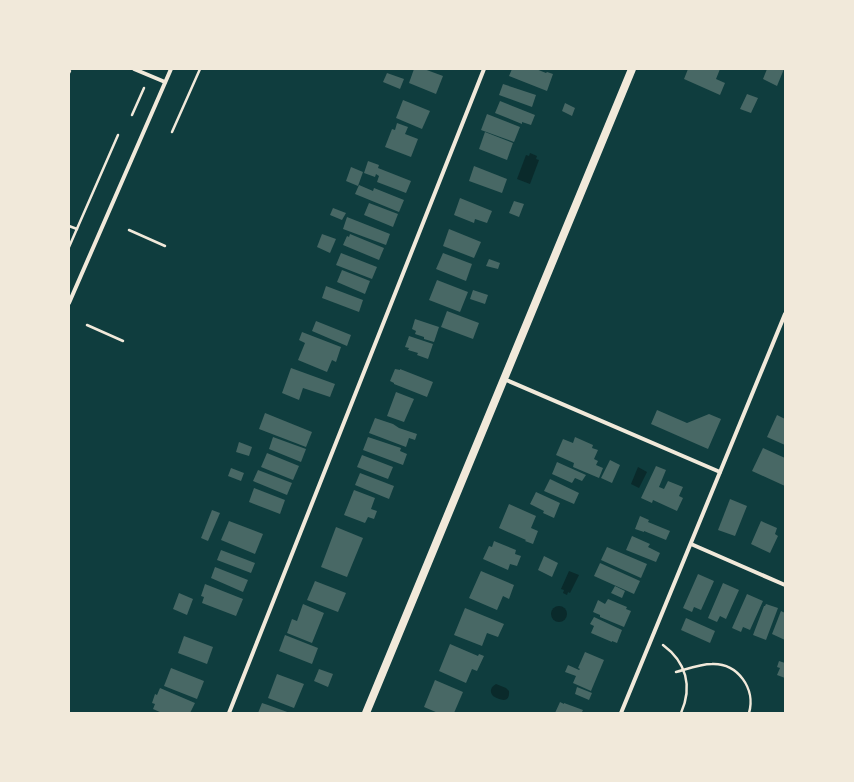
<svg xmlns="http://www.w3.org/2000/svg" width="854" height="782" font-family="Commissioner,sans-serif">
<rect width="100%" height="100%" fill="#0f3d3e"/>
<g fill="#0a2a2b">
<polygon points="530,153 537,156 536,159 539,160 530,184 517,179 526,155 529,156"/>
<polygon points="638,467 647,472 639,488 631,484"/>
<polygon points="569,571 579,575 570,593 568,592 567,595 563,593 564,590 561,589"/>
<circle cx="559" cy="614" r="8"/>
<path d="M496 684 506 688 509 691C510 704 500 700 493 696 489 691 491 687 496 684Z"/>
</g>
<g fill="#486865">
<polygon points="414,69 424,69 443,76 436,94 409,83"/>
<polygon points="512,69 536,69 546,73 547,72 553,74 547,91 509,76"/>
<polygon points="688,69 720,69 716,79 725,83 720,95 684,79"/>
<polygon points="767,69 784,69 777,86 763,79"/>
<polygon points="387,73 404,79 400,89 383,82"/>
<polygon points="503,84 536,95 532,107 499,95"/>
<polygon points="747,94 758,98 751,113 740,109"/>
<polygon points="403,100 430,111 422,129 396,118"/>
<polygon points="500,101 535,115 531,125 522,122 522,124 495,113"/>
<polygon points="565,103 575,108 572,116 562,111"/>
<polygon points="487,114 520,127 514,142 481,130"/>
<polygon points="397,123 408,127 405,134 418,139 411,157 385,147 392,129 395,130"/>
<polygon points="485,132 513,143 507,160 479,149"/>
<polygon points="368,161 379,165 378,168 411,181 406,193 377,182 379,176 376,174 375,177 364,173"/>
<polygon points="474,166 507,179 502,193 469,181"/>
<polygon points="351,167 363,172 358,186 346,181"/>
<polygon points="359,185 373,191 374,188 404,200 399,212 355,194"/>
<polygon points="460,198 492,211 487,223 475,219 474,223 454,215"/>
<polygon points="514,201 524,204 519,217 509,213"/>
<polygon points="369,203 398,214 393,227 364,215"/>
<polygon points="333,208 346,213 342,220 330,215"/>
<polygon points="347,217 390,234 386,245 343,229"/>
<polygon points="449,229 481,242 474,258 443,246"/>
<polygon points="322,234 336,239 330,253 317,247"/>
<polygon points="350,234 384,248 379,260 343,245 347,236 349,237"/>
<polygon points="341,253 377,267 372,279 336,265"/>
<polygon points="443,253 472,264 466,281 436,269"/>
<polygon points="489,259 500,263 498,269 486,266"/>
<polygon points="342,270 370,281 365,294 337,282"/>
<polygon points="437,280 468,292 460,312 429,300"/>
<polygon points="326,286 363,300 359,312 322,298"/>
<polygon points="473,290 488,295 485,304 470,299"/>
<polygon points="447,311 479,323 473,339 441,327"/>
<polygon points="415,319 439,327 434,342 424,339 424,337 415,334 416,331 412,329"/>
<polygon points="316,321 351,335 347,346 312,331"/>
<polygon points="302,332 341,347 336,362 332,360 327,372 298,360 305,343 299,340"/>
<polygon points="409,336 433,344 428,359 417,355 418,353 408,350 409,348 405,347"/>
<polygon points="291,368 335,384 330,397 303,388 299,400 282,393"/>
<polygon points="395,369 400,370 400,369 433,382 427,397 394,384 394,383 390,381"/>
<polygon points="396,392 414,399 404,422 387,416"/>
<polygon points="657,410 687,423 709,414 721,419 708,449 651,424"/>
<polygon points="265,413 312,432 306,447 259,429"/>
<polygon points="777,415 785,419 785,445 767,437"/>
<polygon points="375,418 393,424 399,428 417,434 415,440 409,438 406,447 369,433"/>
<polygon points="273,437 306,449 301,462 269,449"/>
<polygon points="368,437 401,448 400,451 407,454 403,465 363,450"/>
<polygon points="575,437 593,445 592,448 598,450 594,459 598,461 596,465 603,468 599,478 573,467 574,463 556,455 563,439 573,443"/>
<polygon points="239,442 252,447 249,456 236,452"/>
<polygon points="763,448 785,458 785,486 752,471"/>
<polygon points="267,453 299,466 293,480 261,467"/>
<polygon points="362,455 393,467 388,479 357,467"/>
<polygon points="610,460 620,465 612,483 601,478"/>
<polygon points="557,462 586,475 582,481 575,478 572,483 552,474"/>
<polygon points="656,466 666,470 659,487 664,489 668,481 683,487 679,496 683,498 677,511 653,500 652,503 641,498"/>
<polygon points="231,468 244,473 241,481 228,476"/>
<polygon points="258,470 292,483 287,495 253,481"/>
<polygon points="360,473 394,486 389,499 355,485"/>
<polygon points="550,479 579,493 574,504 544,491"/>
<polygon points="254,488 285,500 280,514 249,502"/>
<polygon points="354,490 375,498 371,509 377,511 374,519 368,517 365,523 344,515"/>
<polygon points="536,492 560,503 554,518 543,513 544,511 530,504"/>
<polygon points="730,499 747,506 735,536 718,530"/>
<polygon points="509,504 536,516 531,528 538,531 533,544 525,541 526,540 499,528"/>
<polygon points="212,510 220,513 208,541 201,538"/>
<polygon points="640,516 649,520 648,522 670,531 666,540 644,531 644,532 635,529"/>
<polygon points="229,521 263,534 255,554 221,540"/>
<polygon points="761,521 777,528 775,534 778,536 770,553 751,544"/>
<polygon points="336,527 363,538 347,577 321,567"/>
<polygon points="632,536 650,544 648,547 660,553 656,562 626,550"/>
<polygon points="494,541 516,550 515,554 521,556 517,566 510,564 508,570 483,559 489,546 492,547"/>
<polygon points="607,547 647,564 641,578 601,560"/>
<polygon points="221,550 255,563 251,573 217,560"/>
<polygon points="544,556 558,563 552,577 538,570"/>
<polygon points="600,563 640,581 634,594 594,576"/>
<polygon points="215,567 248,580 243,592 211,578"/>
<polygon points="481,571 514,585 509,599 503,596 497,610 469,598"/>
<polygon points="698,574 714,581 701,610 694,607 692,612 683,608"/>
<polygon points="315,581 346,593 338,612 307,600"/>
<polygon points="723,583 739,590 726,619 720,616 717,622 708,618"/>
<polygon points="205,584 243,599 236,616 202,603 204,597 201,596"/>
<polygon points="615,586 625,591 622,598 611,593"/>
<polygon points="179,593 193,599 187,615 173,609"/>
<polygon points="747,594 763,601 750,630 743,627 741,632 732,628"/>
<polygon points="608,599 627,607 626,609 631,611 624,627 600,617 600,615 593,612 598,600 605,604"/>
<polygon points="303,604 324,613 312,643 287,633 292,619 297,621"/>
<polygon points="766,604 778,608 766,640 753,635 764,606 765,606"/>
<polygon points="465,608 504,624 498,637 487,633 482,646 454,635"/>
<polygon points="781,611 785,613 785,640 772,634"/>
<polygon points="594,617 622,630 617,643 612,641 612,642 591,633 594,626 590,624"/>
<polygon points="686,618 715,631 710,643 681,630"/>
<polygon points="285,635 318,648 312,664 279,651"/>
<polygon points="184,636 213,647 207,664 178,653"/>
<polygon points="450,644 478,656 479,654 484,656 477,671 472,669 466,683 439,671"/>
<polygon points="585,652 604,660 591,691 573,683 576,676 565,672 568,665 579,670 580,669 578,668"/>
<polygon points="779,661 785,663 785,678 777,675 780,668 777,667"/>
<polygon points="171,668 204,681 197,699 164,686"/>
<polygon points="319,669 333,674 328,687 314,681"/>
<polygon points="277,674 304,684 294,708 268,698"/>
<polygon points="435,680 463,692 454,713 438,713 424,707"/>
<polygon points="577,687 592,693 589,700 575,694"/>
<polygon points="160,688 195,703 190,713 162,713 153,709 155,704 152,703 155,694 157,695"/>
<polygon points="560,702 564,704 564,703 583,710 582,712 585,713 555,713"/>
<polygon points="262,703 268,705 290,713 258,713"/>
</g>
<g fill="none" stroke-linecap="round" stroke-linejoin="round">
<g stroke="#f1e9da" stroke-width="2.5">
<polyline points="69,73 70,71"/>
<polyline points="132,115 144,88"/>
<polyline points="172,132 200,69"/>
<polyline points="69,226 77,229"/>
<polyline points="129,230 165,246"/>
<polyline points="69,247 118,135"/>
<polyline points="87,325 123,341"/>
<path d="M663 645C686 662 693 686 681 713"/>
<path d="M676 672C687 669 700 664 712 664 738 663 756 689 749 713"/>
</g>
<g stroke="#f1e9da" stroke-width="4">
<polyline points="134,69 165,82"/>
<polyline points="69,303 171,69"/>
<polyline points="504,379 720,472"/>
<polyline points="691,544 785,585"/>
<polyline points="229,713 484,69"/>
<polyline points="621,713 785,314"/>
</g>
<polyline stroke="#f1e9da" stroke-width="8" points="366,713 632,69"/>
</g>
<rect width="854" height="782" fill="none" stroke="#f1e9da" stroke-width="140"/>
</svg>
